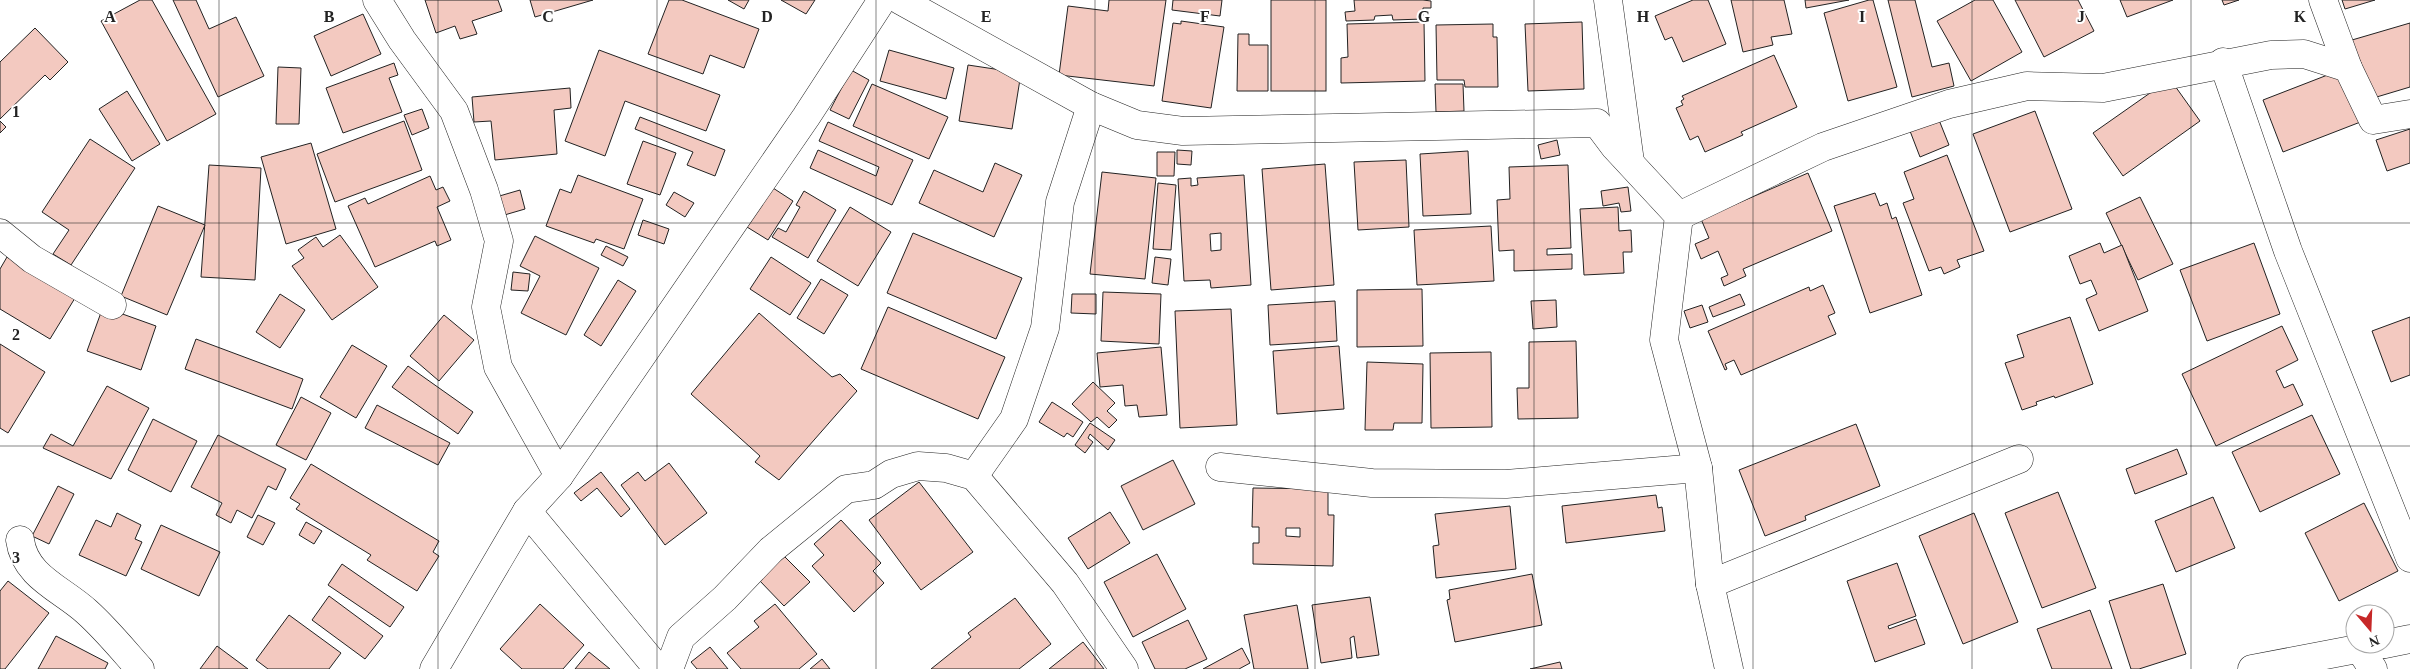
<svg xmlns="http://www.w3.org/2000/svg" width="2410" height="669" font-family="Georgia,serif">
<rect width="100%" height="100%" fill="#fff"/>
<g fill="#f3c9c0" stroke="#222" fill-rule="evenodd">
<polygon points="140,0 152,0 216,114 167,141 101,21"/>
<polygon points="173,0 196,0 209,29 236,17 264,76 218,97"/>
<polygon points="425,0 498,0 502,11 472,21 477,34 460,39 455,26 436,33"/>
<polygon points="530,0 593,0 535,17"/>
<polygon points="669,0 682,0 759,29 744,68 710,55 703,74 648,54"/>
<polygon points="728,0 749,0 744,9"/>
<polygon points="781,0 815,0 806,14"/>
<polygon points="1109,0 1166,0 1154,86 1059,75 1068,6 1108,11"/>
<polygon points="1173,0 1222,0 1220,16 1172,10"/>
<rect x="1271" y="0" width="55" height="91"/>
<polygon points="1354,0 1423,0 1431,1 1431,8 1423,8 1423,19 1393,20 1392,15 1375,16 1374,20 1346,21 1345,12 1355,11"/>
<polygon points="1693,0 1708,0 1726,44 1683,62 1672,37 1665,40 1655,16"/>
<polygon points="1731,0 1784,0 1792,34 1771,37 1773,45 1743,52"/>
<polygon points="1805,0 1849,0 1806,8"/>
<polygon points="1869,0 1873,0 1897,87 1848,101 1824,13"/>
<polygon points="1888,0 1915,0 1932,67 1949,63 1954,86 1912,97"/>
<polygon points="1975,0 1993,0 2022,52 1971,81 1937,21"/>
<polygon points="2015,0 2078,0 2094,31 2044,57"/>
<polygon points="2120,0 2173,0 2127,17"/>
<polygon points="2222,0 2239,0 2224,5"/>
<polygon points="2342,0 2375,0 2345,9"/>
<polygon points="363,14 381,54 331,76 314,36"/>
<polygon points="1181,21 1224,27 1211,108 1162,101 1173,23 1181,24"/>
<polygon points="1424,22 1425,81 1341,83 1341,58 1348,57 1347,24"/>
<polygon points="1582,22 1584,89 1528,91 1525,24"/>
<polygon points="2410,23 2410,87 2370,99 2352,40"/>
<polygon points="1493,24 1493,37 1497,37 1498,87 1465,87 1464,80 1437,80 1436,25"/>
<polygon points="35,28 68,62 50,80 45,75 0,119 0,62"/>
<polygon points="1238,34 1249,34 1249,45 1268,45 1268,91 1237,91"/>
<polygon points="599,50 720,95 706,131 625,101 605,156 565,141"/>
<polygon points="889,50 954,68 946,99 880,81"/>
<polygon points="1774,55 1797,107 1741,132 1743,135 1705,152 1698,136 1690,140 1676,108 1683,105 1681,101 1684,99 1682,96"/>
<polygon points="394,63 398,75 389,78 402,112 343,133 326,88"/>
<polygon points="968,65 1021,73 1012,129 959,121"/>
<polygon points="278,67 301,68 299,124 276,124"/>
<polygon points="2343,69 2363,121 2283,152 2263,100"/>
<polygon points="851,70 869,80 849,119 830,110"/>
<polygon points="2170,79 2200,121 2123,176 2093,133"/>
<polygon points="872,84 948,117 929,159 853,126"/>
<polygon points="1435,84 1463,84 1464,111 1436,112"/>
<polygon points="570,88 571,108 554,110 557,154 495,160 491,121 474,122 472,97"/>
<polygon points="127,91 160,144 132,161 99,109"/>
<polygon points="422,109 429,128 412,135 404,115"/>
<polygon points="2035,111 2072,209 2010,232 1973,134"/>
<polygon points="640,117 725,150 715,176 687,165 693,152 635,129"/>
<polygon points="1939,120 1949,145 1920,157 1910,131"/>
<polygon points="0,121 6,127 0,133"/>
<polygon points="404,121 422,170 335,202 317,154"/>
<polygon points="828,122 913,160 892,205 810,168 818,150 876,176 879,167 819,141"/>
<polygon points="2410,129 2410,163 2387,171 2376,140"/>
<polygon points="90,139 135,168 71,265 53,254 69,230 42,212"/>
<polygon points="1557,140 1560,155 1541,159 1538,145"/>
<polygon points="643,141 676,153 660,195 627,184"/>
<polygon points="311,143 336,229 286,244 261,157"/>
<polygon points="1177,150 1192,151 1191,165 1177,164"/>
<polygon points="1468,151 1471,214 1423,216 1420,154"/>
<polygon points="1157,152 1175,152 1174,176 1157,176"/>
<polygon points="1947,155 1984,251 1957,260 1960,267 1944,274 1941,267 1929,271 1903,203 1914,199 1904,172"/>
<polygon points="1406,160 1409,227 1358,230 1354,162"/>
<polygon points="995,163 1022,175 994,237 919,203 934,170 983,192"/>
<polygon points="1325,164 1334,285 1271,290 1262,169"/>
<polygon points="209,165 261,168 255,280 201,277"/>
<polygon points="1568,165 1571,248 1547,249 1547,255 1572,254 1572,269 1514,271 1514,250 1499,251 1497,200 1510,199 1509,167"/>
<polygon points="1102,172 1156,178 1145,279 1090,274"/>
<polygon points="1808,173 1832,231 1743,269 1746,276 1724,286 1721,278 1728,275 1718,251 1701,259 1695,244 1709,238 1701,219"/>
<polygon points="578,175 643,199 624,249 596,239 594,243 546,226 560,189 571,193"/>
<path d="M1244 175 1251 285 1211 288 1210 280 1184 281 1178 179 1191 178V186L1198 185 1197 178ZM1221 233V250L1211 251 1210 234Z"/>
<polygon points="430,176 436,190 443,187 450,201 437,207 451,240 437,246 435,241 375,267 348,206 365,198 368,204"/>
<polygon points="1158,183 1176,185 1171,250 1153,249"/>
<polygon points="1628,187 1631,211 1621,212 1619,203 1603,206 1601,191"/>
<polygon points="773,188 793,201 768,240 747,227"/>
<polygon points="520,190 525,209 501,216 496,197"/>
<polygon points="804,191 836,210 808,258 772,237 778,228 786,232 800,207 796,205"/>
<polygon points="674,192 694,203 685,217 666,205"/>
<polygon points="1875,193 1880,206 1887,203 1892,219 1896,217 1922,295 1870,313 1834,206"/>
<polygon points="2140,197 2173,264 2138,280 2106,213"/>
<polygon points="158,206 205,225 167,315 121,296"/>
<polygon points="850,207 891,232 858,286 817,261"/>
<polygon points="1618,207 1619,231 1631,230 1632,252 1623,252 1624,273 1584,275 1580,209"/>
<polygon points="643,220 669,229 664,244 638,235"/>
<polygon points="1491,226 1494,281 1417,285 1414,230"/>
<polygon points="913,233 1022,278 996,339 887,293"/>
<polygon points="340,235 378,287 332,320 292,266 304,258 298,250 316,237 323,247"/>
<polygon points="535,236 599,268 566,335 521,313 540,276 520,266"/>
<polygon points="2100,243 2104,253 2122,245 2148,311 2099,331 2086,299 2097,294 2091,280 2080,284 2069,256"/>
<polygon points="2254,243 2280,314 2207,341 2180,270"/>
<polygon points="606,246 628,257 623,266 601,255"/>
<polygon points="7,257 75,298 50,339 0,309 0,269"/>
<polygon points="771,257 811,283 790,315 750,289"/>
<polygon points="1155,257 1171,259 1168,285 1152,283"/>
<polygon points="513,272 530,274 528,291 511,290"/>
<polygon points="821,279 848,295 824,334 797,318"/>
<polygon points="618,280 636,291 601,346 584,335"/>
<polygon points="1823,285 1835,313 1828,316 1836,334 1741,375 1734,360 1725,364 1727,369 1725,370 1708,331 1809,287 1810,291"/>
<polygon points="1422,289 1423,346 1357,347 1357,290"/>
<polygon points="1103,292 1161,294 1159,344 1101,341"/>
<polygon points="280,294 305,310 280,348 256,332"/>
<polygon points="1072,294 1096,294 1096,314 1071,313"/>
<polygon points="1740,294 1745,305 1713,317 1709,307"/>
<polygon points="1556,300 1557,327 1533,329 1531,301"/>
<polygon points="1335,301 1337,341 1270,345 1268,305"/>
<polygon points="1702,305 1708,322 1690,328 1684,311"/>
<polygon points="103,307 156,326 141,370 87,351"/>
<polygon points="888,307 1005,357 978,419 861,369"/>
<polygon points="1231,309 1237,425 1180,428 1175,311"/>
<polygon points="759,313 832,377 840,374 857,391 779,480 755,462 760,456 691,394"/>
<polygon points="444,315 474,340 439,381 410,356"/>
<polygon points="2070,317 2093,384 2055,398 2054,396 2036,402 2037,405 2022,410 2005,363 2024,357 2017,335"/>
<polygon points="2410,317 2410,375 2391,382 2372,331"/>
<polygon points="2282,326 2298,360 2276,371 2284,388 2293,384 2303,405 2216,446 2182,374"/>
<polygon points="196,339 303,379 292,409 185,369"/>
<polygon points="1576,341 1578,418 1518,419 1517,388 1529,388 1529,342"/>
<polygon points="0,344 45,372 8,433 0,428"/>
<polygon points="352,345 387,366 356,418 320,397"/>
<polygon points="1339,346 1344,409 1277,414 1273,351"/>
<polygon points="1161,347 1167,415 1139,417 1137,405 1125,406 1123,385 1100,387 1097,353"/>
<polygon points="1491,352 1492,427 1431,428 1430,353"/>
<polygon points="1367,362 1423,364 1422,423 1394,423 1393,430 1365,430"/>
<polygon points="408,366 473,412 458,434 392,387"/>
<polygon points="1093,382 1115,403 1107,411 1117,420 1109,428 1097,417 1091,422 1072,404"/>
<polygon points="107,386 149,408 111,479 43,448 51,434 73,446"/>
<polygon points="301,397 331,413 306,460 276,445"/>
<polygon points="1052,402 1083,422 1073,437 1067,433 1064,437 1039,422"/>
<polygon points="377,405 450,443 438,465 365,428"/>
<polygon points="2312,415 2340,474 2260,512 2232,452"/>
<polygon points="153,419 197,441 171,492 128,470"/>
<polygon points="1090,423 1115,440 1108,450 1090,434 1088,438 1093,442 1085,453 1075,445"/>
<polygon points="1856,424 1880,486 1805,516 1806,520 1765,536 1739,470"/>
<polygon points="218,435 286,469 276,490 268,486 252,518 237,510 231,523 216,515 222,503 191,487"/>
<polygon points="2177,449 2187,474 2135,494 2126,469"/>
<polygon points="1173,460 1195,504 1143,530 1121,486"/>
<polygon points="669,463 707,513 665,545 621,485 638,472 645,481"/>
<polygon points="311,464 439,541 433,552 439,556 417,591 367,560 371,555 296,509 300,504 290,498"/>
<polygon points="601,472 630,509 621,517 597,488 581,501 574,493"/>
<polygon points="919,482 973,552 921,590 869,520"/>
<polygon points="58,486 74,494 49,544 32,536"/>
<path d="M1253 488 1328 489V515H1334L1333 566 1253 564V543H1259V527H1252ZM1286 528H1300V537L1286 536Z"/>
<polygon points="2058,492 2096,588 2042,608 2005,513"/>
<polygon points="1656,495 1658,508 1662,507 1665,531 1566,543 1562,506"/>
<polygon points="2213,497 2235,548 2176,572 2155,521"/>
<polygon points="2364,503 2398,571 2339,601 2305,533"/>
<polygon points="1510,506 1516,569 1436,578 1433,546 1439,545 1435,514"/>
<polygon points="1110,512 1130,543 1088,569 1068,538"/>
<polygon points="117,513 141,525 135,539 142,542 126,576 79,555 96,520 111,527"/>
<polygon points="1974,513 2018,622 1963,644 1919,536"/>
<polygon points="258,515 275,523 263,545 247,537"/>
<polygon points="841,520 881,563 873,571 884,583 854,612 812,566 824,555 814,544"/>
<polygon points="306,522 322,531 314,544 299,535"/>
<polygon points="161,525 220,552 199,596 141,569"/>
<polygon points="1157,554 1186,609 1133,637 1104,582"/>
<polygon points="784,556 810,582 784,606 759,580"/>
<polygon points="1897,563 1916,616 1888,626 1889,629 1916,619 1925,644 1875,662 1847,581"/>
<polygon points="342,564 404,607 390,627 328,585"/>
<polygon points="1532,574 1542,625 1455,642 1447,600 1450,599 1449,590"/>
<polygon points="8,581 49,613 5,669 0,669 0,591"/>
<polygon points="2163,584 2186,654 2139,669 2131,669 2109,601"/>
<polygon points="329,596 383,636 365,659 312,620"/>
<polygon points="1370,597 1379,655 1357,658 1354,636 1350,638 1352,658 1321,663 1312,605"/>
<polygon points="1015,598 1051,644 1019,669 931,669 971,637 968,633"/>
<polygon points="540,604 584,645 563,669 522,669 500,649"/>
<polygon points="775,604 817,654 799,669 741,669 727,653 759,627 754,621"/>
<polygon points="1297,605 1308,669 1254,669 1244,615"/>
<polygon points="2090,610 2112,669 2052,669 2037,629"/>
<polygon points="289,615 341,653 329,669 268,669 256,660"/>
<polygon points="1188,620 1207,659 1185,669 1155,669 1142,642"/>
<polygon points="56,636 108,663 105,669 38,669"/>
<polygon points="1083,642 1104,669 1049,669"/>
<polygon points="217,646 248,669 200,669"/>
<polygon points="710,647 728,669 697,669 691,662"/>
<polygon points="1242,648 1250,663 1239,669 1203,669"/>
<polygon points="589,652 610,669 575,669"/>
<polygon points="822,659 830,669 810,669"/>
<polygon points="1560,662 1562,669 1530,669"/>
</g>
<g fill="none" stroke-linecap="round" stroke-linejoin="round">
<g stroke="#222" stroke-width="29">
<g id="street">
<polyline points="377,0 402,40 454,111 484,190 499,241 486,307 498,367 559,476"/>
<polyline points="900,0 1091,106 1137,125 1183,131 1597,123 1615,147 1679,216 1664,340 1698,468 1710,584 1729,669"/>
<polyline points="1608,0 1630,162"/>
<polyline points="2323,0 2348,68"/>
<polyline points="2223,62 2288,251 2410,558"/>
<polyline points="1679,216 1823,147 1949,104 2027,86 2103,88 2271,55 2304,54 2348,68 2373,120 2410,114"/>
<polyline points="0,233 32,259 112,305"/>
<polyline points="1220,467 1372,483 1506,484 1698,468"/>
<polyline points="974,476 1014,419 1045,328 1060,202 1091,106"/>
<path d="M20 540C25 577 62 589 87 612 106 629 123 650 140 669"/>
<polyline points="1710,584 2019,459"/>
<polyline points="2385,644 2410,639"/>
<polyline points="2359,648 2373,669"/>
<polyline points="669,669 681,637 725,598 771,550 846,489 874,485 891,474 918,466 946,468 974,476 1065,583 1124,669"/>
<polyline points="2252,669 2383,644"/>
</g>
</g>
<g stroke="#222" stroke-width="29">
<g id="secondary">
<polyline points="527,511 658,669"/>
<polyline points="434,669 527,511 559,476 806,117 882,0"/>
</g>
</g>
<use href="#street" stroke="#fff" stroke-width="28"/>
<use href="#secondary" stroke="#fff" stroke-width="28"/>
</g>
<path fill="none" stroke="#222" stroke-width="1" stroke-opacity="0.55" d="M219 0V669M438 0V669M657 0V669M876 0V669M1095 0V669M1315 0V669M1534 0V669M1753 0V669M1972 0V669M2191 0V669M0 223H2410M0 446H2410"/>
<g font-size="16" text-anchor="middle" font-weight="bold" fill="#222" stroke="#fff" stroke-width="4" stroke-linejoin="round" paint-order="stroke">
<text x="110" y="22">A</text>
<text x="329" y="22">B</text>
<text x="548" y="22">C</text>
<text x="767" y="22">D</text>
<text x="986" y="22">E</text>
<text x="1205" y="22">F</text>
<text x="1424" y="22">G</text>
<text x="1643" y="22">H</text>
<text x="1862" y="22">I</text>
<text x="2081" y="22">J</text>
<text x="2300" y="22">K</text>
<text x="16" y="117">1</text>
<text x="16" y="340">2</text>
<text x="16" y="563">3</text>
</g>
<g transform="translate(2370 629) rotate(161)"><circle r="24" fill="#ffffff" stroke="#a7a7a7"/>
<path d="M0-4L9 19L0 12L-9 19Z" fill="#c62828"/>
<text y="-8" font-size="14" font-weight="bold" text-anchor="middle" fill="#222222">N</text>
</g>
</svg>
